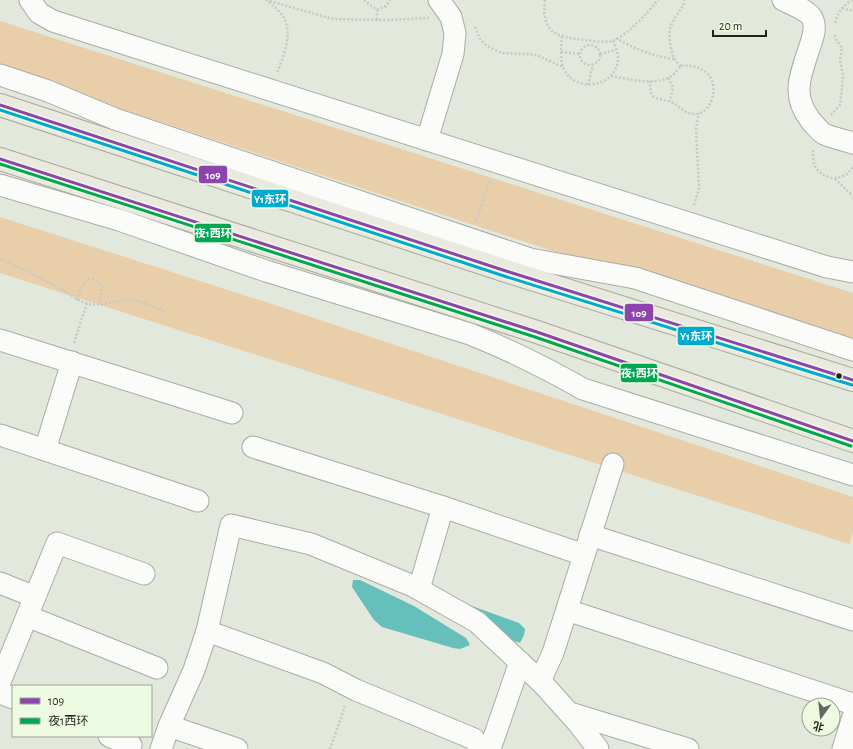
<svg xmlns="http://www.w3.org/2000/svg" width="853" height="749" font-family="'Alegreya Sans','Noto Sans SC',sans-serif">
<rect width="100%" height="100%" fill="#e2e8dc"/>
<g fill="#e9ceaa">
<polygon points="0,21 853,293 853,350 0,69"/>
<polygon points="0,217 278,306 853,497 853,533 849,544 0,273"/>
</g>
<g fill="#65bfbb">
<polygon points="353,580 360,580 414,606 466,638 470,645 460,649 453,648 382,627 374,620 352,587"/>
<polygon points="458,601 519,623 525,629 524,635 520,643 514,641"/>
</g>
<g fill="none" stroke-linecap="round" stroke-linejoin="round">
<g stroke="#a8ada3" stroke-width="23">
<g id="minor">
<polyline points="30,0 39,13 53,21 827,267 853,272"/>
<path d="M783 0C791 4 810 11 813 20 817 30 811 42 808 52 799 79 792 97 811 121 815 125 819 131 824 134 833 138 844 140 853 143"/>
<polyline points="0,75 48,91 115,119 530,259 635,278 853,350"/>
<polyline points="427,140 453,54 455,33 451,17 439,0"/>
<path d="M0 185 119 220 266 271 470 334C510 350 546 368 583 389L853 475"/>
<polyline points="0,340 232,413"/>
<polyline points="0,435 198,501"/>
<polyline points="253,447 443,507 584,555"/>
<polyline points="45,450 72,362"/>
<polyline points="590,535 853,620"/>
<polyline points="0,583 35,597"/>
<polyline points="419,589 443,507"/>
<polyline points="567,610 853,704"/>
<polyline points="27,616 157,668"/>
<polyline points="207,631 323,673 356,690 474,739 481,749"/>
<polyline points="540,681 553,653 613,464"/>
<polyline points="0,682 57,543 144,574"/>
<polyline points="0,693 13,698"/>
<polyline points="570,713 688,749"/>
<polyline points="169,726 237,749"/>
<polyline points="109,736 131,745"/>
<polyline points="161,749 169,726 194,670 207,631 231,525 311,544 413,586 477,622 543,684 578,723 598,749"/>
<polyline points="490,749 520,662"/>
<polyline points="843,749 853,717"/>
</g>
</g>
<g stroke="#a9a998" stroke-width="24">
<g id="major">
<polyline points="0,105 506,271 853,380"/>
<polyline points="0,159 537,332 853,441"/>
</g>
</g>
<g stroke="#c7c9c5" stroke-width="2.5" stroke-dasharray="2 2" stroke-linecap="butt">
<polyline points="266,0 333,19 385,20 429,18"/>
<polyline points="364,0 377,10 377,20"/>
<path d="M545 0C541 33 556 37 585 40 593 41 604 43 612 41 627 36 648 12 658 0"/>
<path d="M269 2C274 7 281 12 284 18 293 35 283 57 277 73"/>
<polyline points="842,8 853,11"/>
<polyline points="377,10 386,6 390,0"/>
<path d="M835 23C837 13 843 6 852 0"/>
<polyline points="475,27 480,39 486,45 501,53 530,54 539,56 563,67"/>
<path d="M562 36C561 47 560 57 563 67 573 94 618 88 618 58 618 52 615 46 613 41"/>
<path d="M616 38C634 49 653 56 674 59"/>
<circle cx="590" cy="55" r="10"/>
<polyline points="561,52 580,54"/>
<polyline points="600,54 616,50"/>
<path d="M681 66C671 60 667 36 671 26 674 18 680 11 684 4V0"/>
<path d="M611 76C630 79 649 85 668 78 673 76 677 70 681 66 727 62 717 114 695 114 682 114 677 102 668 101 653 98 650 98 650 81"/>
<polyline points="668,78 673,87 670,101"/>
<polyline points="588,85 593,65"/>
<polyline points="831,115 840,105 842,88 843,76 840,59 842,48 837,41 834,34"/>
<path d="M813 150C813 156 813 163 816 168 823 178 837 181 847 174 849 173 851 169 853 167"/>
<polyline points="835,179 853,196"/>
<polyline points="694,205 699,189 696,128 699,113"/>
<polyline points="476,221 490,180"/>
<path d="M0 259C22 268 43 279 64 291 71 295 77 300 85 303 101 308 116 299 131 300 143 301 156 308 166 312"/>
<path d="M77 300C81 288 86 268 102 285L99 304"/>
<polyline points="74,343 87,303"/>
<polyline points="330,749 345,706"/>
</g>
<use href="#minor" stroke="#fbfcfa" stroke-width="21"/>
<use href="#major" stroke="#eae9e0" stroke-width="22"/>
<g stroke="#eefbe3" stroke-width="6">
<g id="bus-1">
<polyline points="0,105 506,271 853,380"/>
<polyline points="0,159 537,332 853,441"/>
</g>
</g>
<g stroke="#eefbe3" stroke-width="6">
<polyline id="bus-2" points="0,164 535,337 851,446"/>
</g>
<g stroke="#eefbe3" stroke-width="6">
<polyline id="bus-3" points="0,110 504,276 852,385"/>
</g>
<use href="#bus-1" stroke="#8e44ad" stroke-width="3"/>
<use href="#bus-2" stroke="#00a651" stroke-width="3"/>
<use href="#bus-3" stroke="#00a9ce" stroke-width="3"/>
</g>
<circle fill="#1f241b" stroke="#eefbe3" stroke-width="1.5" cx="839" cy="376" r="3.5"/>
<g stroke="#eefbe3" stroke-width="1.5">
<rect x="198" y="165" width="30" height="19" rx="4" fill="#8e44ad"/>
<rect x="251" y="189" width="38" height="19" rx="4" fill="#00a9ce"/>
<rect x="194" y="223" width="38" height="20" rx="4" fill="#00a651"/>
<rect x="624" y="303" width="30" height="19" rx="4" fill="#8e44ad"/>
<rect x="677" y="326" width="38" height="20" rx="4" fill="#00a9ce"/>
<rect x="620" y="363" width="38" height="20" rx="4" fill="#00a651"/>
</g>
<g font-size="11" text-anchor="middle" font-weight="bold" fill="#fff">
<text x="213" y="179">109</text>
<text x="270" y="203">Y1东环</text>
<text x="213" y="237">夜1西环</text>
<text x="639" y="317">109</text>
<text x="696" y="340">Y1东环</text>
<text x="639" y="377">夜1西环</text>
</g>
<rect x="12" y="685" width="140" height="52" fill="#eefbe3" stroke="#9ba593"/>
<rect x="20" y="698" width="20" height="6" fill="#8e44ad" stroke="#9ba593"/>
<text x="48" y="705" font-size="12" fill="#1f241b">109</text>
<rect x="20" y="718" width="20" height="6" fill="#00a651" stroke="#9ba593"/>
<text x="48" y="725" font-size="12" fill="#1f241b">夜1西环</text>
<g transform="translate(821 717) rotate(195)"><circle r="19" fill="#eefbe3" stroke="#9ba593"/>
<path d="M0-3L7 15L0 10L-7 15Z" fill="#63695f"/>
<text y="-6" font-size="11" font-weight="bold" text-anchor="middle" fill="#1f241b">北</text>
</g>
<path d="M713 30v6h53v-6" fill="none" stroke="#1f241b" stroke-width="2"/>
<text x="719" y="30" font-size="12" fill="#1f241b" stroke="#eefbe3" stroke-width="3" paint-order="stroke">20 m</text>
</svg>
